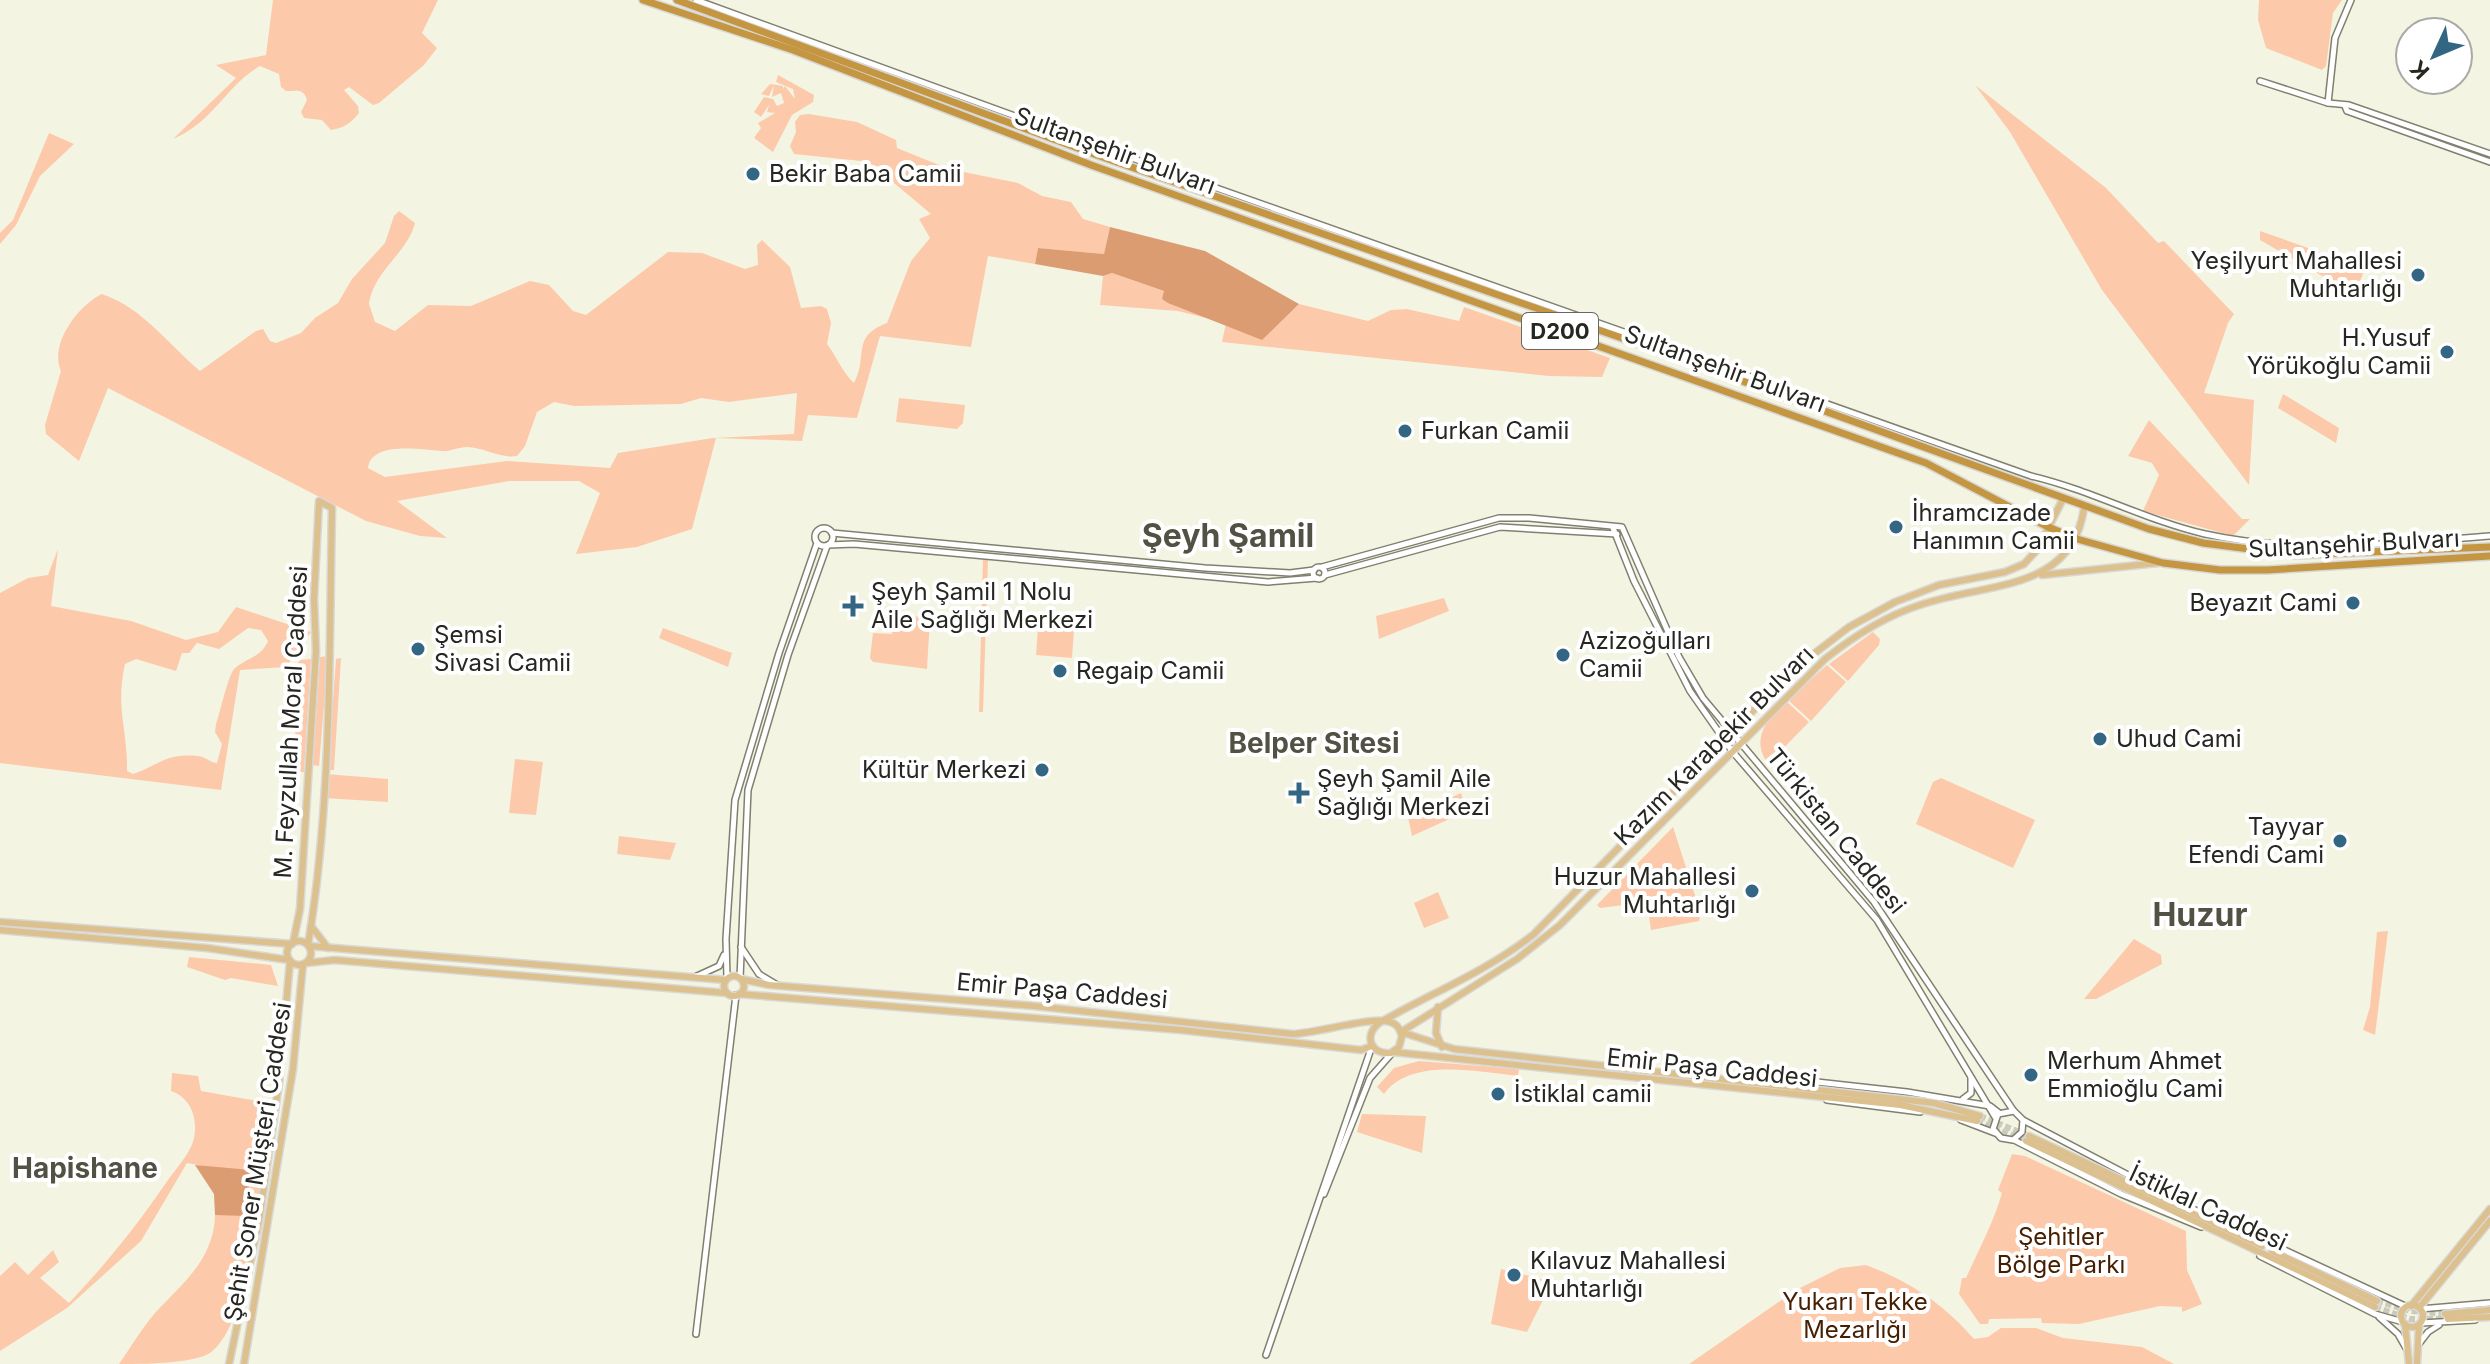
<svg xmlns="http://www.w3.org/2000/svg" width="2490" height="1364" font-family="Inter,sans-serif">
<rect width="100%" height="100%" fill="#f4f4e3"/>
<g fill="#fccaaa" fill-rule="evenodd">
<path d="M273 0H438L422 33 437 48 424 65 379 103 373 105 349 87 344 90 358 106 359 113C351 123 344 128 331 130L322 120 304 118 301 112 307 100C304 88 296 91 286 91L281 87 279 74 260 66C225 86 216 120 173 139L236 78 216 65 266 55Z"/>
<polygon points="2259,0 2342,0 2333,13 2326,66 2322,70 2266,48 2258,20"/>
<polygon points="778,75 814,95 813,102 792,115 773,152 754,138 761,128 758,123 775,113 767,112 769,105 761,117 754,112 764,97 773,99 777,106 784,103 781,93 772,97 774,85 769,96 761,94 770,84 783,86 783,89 785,86 795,99 793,89 776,82"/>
<polygon points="1975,85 2106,188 2158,243 2164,241 2234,314 2228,323 2204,393 2254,400 2249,485 2102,290 2010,132"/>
<path d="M809 114 857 122 896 140 897 148 949 169 1018 183 1042 196 1071 202 1083 219 1110 227 1104 254 1038 248 1035 264 988 256 971 347 880 336 857 418 808 415 802 441 716 438 692 529 637 547 576 554 600 493 579 481H509L397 501 447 538 420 536 366 521 108 388 79 461 46 434 45 425 61 371C49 345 77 306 102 294 143 308 168 344 200 371L256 331 263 329 270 341 276 343 301 333 315 318 338 303 352 279 385 243 394 216 399 211 415 223C407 254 374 270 369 304L375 322 395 331 428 305 471 306 530 281 549 285 573 311 586 315 668 252 702 253 745 269 758 265 757 245 762 240 790 267 801 308 821 306 827 309 831 323 827 344C837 357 842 372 854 383 869 356 850 337 887 323L911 261 930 238 919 219 931 214 894 183 889 170 861 161 794 154 790 146 796 132 795 122 800 115ZM797 393 794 434 713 438 618 453 610 468 507 461 385 477 368 468C371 440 424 450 442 451 450 452 458 447 467 447 483 447 501 459 517 456L525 446 537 412 554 402 574 406 681 404 701 398 729 402Z"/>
<polygon points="49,133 74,144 40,176 16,225 0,244 0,233 13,220"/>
<polygon points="2260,231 2365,268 2355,295 2260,240"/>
<polygon points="1112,273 1164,291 1262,339 1299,304 1368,321 1391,310 1407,309 1459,321 1464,307 1610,358 1602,377 1549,376 1222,342 1226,323 1178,311 1100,305 1103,276"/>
<polygon points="2283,394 2339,428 2336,443 2278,408"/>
<polygon points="899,398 965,405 963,423 957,429 896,422"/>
<polygon points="2149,420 2242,519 2250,519 2233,536 2143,511 2159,475 2152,463 2128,456"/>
<path d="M58 549 51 606 131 621 186 640 218 632 236 607 311 632 286 667 240 670 221 790 0 763V593L28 578 48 575ZM248 628 261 630 268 641C261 658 246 658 234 669 228 676 220 713 216 724L215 732 222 744 217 763C208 762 207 757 198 756 164 753 160 765 133 774L127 771C128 731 115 708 125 664L136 659 176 671 182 653H189L197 643 219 649Z"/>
<polygon points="983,558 988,558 983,712 979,712"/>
<polygon points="1444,598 1449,611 1379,639 1376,616"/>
<polygon points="1039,613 1075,615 1072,658 1036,655"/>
<polygon points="894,614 930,618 927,669 873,662 870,658 873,633 892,634"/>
<polygon points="663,628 732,653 728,667 659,638"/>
<polygon points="1873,632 1880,639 1879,645 1848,681 1829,664"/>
<polygon points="328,656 319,766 313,765 320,657"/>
<polygon points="341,658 334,770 328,770 336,659"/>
<polygon points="311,659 304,772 295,772 296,664 301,660"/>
<polygon points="1827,665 1846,682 1811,721 1788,700"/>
<path d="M1786 701 1809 722 1768 764C1750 738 1767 720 1786 701Z"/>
<polygon points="515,759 543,762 536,815 509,813"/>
<polygon points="326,774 388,779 388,802 324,798"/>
<polygon points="1941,778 2035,820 2013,868 1916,824 1933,782"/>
<polygon points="1461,793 1467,811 1412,836 1408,817"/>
<polygon points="1673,827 1701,914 1699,921 1651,930 1647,902 1600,908 1597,905"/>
<polygon points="619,836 676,843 670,860 617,854"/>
<polygon points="1438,892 1449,918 1424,928 1414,903"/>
<polygon points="2388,931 2375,1035 2363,1030 2370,1007 2377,932"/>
<polygon points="2134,939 2161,955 2162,964 2096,999 2084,999"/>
<polygon points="189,957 271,965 278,986 231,978 225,980 187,967"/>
<path d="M1419 1061 1519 1069 1518 1076C1478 1072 1411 1057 1384 1094L1377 1087 1394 1068Z"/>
<path d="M172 1073 198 1076 201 1091 269 1103 275 1108C267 1160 252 1324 210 1353 192 1364 141 1364 119 1364 131 1347 142 1328 155 1313 183 1283 214 1259 215 1215H245L203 1166 187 1163 141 1241 67 1308 0 1351V1276L15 1262 28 1275 53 1250 59 1262 40 1278 69 1303C107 1263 134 1229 166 1183 174 1171 188 1156 193 1142 199 1121 192 1098 171 1091Z"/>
<polygon points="1362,1114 1426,1116 1422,1153 1357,1132"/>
<path d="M2012 1154 2025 1156 2186 1231 2187 1270 2202 1304 2182 1312V1307L2160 1306 2079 1324 2042 1323 2041 1318 1989 1319 1988 1324H1980L1959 1294 1962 1278H1966C1979 1249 1993 1224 2002 1193L1998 1190Z"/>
<path d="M1866 1265C1909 1281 1944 1304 1974 1339L1988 1337 2001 1328H2036L2063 1338 2142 1347 2174 1364H1689L1796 1290 1840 1268Z"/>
<polygon points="1501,1269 1511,1272 1511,1277 1516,1278 1518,1273 1552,1282 1527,1332 1491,1324"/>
</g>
<g fill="#dc9c72">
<polygon points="1110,227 1205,251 1299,304 1262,340 1168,303 1162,299 1164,291 1112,273 1103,276 1035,264 1038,248 1104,254"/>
<polygon points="195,1165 251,1170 245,1216 215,1215 214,1194"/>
</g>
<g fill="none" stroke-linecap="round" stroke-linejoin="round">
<g stroke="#cbcbbc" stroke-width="6" stroke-dasharray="6 3" stroke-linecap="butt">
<polyline points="1980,1116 2029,1136"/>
<polyline points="1977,1121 2026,1141"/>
<polyline points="2377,1301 2411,1311 2445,1314"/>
<polyline points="2375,1307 2410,1319 2448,1319"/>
</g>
<g stroke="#808071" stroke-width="8">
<g id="minor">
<path d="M696 0 1089 143 2031 476C2091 490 2145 520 2205 534 2299 555 2395 543 2490 536"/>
<polyline points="2260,81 2328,103 2349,105 2490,154"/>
<polyline points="2328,103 2335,38 2351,0"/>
<polyline points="2345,106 2347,111 2490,162"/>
<circle cx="824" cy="537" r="9"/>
<polyline points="1613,528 1634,581 1690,691 1732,751 1877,920 1995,1117"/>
<polyline points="832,533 1205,568 1290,573 1314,570"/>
<polyline points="828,545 854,544 1268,582 1317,578"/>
<circle cx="1319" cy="573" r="6"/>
<polyline points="1322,567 1499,518 1529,518 1622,527 1679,657 1703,698 1874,902 2013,1110"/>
<polyline points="1325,575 1500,527 1617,534"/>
<polyline points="741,947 759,974 777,985"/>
<polyline points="695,977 719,966 724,955"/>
<polyline points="727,978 726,939 735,800 779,653 817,543"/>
<polyline points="740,978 748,790 788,655 827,546"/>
<polyline points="1804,1087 1817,1082 1907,1092 1990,1106 1999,1113"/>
<polyline points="1963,1099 1971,1093 1971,1078"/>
<polyline points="1827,1100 1920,1112"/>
<polyline points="1961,1120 1995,1133"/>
<polyline points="2023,1120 2022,1132 2013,1140 2001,1138 1993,1129 1998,1114 2014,1111 2023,1120 2220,1223"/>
<polyline points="2014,1140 2121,1194 2201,1227"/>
<polyline points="1324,1194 1370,1078 1392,1053"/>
<polyline points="2244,1236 2261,1239 2407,1307"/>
<polyline points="2260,1256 2375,1314 2403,1322"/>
<polyline points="2420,1309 2490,1303"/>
<polyline points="2379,1317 2398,1334 2406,1348"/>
<polyline points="2421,1323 2475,1320"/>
<polyline points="696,1334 736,995"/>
<polyline points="2418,1345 2428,1332 2439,1325"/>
<polyline points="1266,1355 1372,1046"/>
</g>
</g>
<g stroke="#d8d8d7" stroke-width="9">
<g id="major">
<polyline points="2042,575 2158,563"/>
<polyline points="0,922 292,944"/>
<polyline points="311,926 328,948"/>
<polyline points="0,930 207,948 289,960"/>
<circle cx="299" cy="953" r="12"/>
<path d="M293 943 300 909 316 651 314 599 319 501 332 508C329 653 332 801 308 945"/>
<polyline points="309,946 726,980"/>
<polyline points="306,963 335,960 727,993"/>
<circle cx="734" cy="986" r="10"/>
<path d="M741 979 769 985 1034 1006 1293 1034C1318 1033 1372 1016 1390 1022 1398 1024 1400 1030 1402 1036L1399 1047 1391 1053C1371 1055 1363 1036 1379 1023 1431 993 1486 972 1534 934L1794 669 1849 627 1895 602 1939 585 2005 572 2024 564 2037 550 2063 499"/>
<polyline points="739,994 1181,1030 1361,1050 1372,1046"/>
<polyline points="1438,1007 1436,1033 1442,1047"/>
<path d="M1401 1032 1517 959 1560 925 1825 659C1854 636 1885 616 1920 605 1986 582 2072 593 2084 508"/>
<polyline points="1401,1032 1454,1049 1934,1103 1980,1116"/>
<polyline points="1393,1052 1900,1105 1977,1121"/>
<polyline points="2029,1136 2262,1246"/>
<polyline points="2026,1141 2375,1307"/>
<polyline points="2272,1251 2377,1301"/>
<circle cx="2412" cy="1316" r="11"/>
<polyline points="2411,1306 2490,1209"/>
<polyline points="2419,1308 2490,1221"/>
<polyline points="2445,1314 2490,1310"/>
<polyline points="2448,1319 2490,1317"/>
<polyline points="2405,1324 2409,1364"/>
<polyline points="229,1364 259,1221 279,1083 290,961"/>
<polyline points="244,1364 293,1069 303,964"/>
<polyline points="2417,1364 2419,1325"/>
</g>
</g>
<g stroke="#d8d8d7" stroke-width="10">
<g id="highway">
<polyline points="643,0 793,50 1091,165 1926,463 2048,527 2077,539 2163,563 2220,570 2267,570 2490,556"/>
<polyline points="677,0 1094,154 1682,359 2149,529 2203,543 2296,555 2490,547"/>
</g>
</g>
<use href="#minor" stroke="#fff" stroke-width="5"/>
<use href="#major" stroke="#dcc08e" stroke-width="6"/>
<use href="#highway" stroke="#c49642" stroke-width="7"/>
</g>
<g fill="#326683" stroke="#fff" stroke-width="3">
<circle cx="753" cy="174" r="8"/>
<circle cx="2418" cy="275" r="8"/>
<circle cx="2447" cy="352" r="8"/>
<circle cx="1405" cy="431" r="8"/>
<circle cx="1896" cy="527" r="8"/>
<circle cx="2353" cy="603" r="8"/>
<path d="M849 594h8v8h8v8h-8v8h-8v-8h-8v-8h8z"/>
<circle cx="418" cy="649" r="8"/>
<circle cx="1563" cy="655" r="8"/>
<circle cx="1060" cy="671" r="8"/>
<circle cx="2100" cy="739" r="8"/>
<circle cx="1042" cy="770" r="8"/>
<path d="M1295 781h8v8h8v8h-8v8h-8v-8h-8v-8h8z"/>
<circle cx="2340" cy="841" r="8"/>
<circle cx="1752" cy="891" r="8"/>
<circle cx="2031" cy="1075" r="8"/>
<circle cx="1498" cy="1094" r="8"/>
<circle cx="1514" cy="1275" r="8"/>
</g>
<g text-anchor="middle" stroke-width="8" stroke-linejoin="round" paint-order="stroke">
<rect fill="#fff" stroke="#686864" stroke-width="2" x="1522" y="313" width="76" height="36" rx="6"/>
<g font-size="22" font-weight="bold" fill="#272721">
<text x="1560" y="339">D200</text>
</g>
<g font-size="24" fill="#272721" stroke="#fff">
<text transform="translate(1115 151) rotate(20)" y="8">Sultanşehir Bulvarı</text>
<text transform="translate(1725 369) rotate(20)" y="8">Sultanşehir Bulvarı</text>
<text transform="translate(2354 544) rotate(-3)" y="8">Sultanşehir Bulvarı</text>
<text transform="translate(291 722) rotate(-87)" y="8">M. Feyzullah Moral Caddesi</text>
<text transform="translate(1714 746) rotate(-45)" y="8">Kazım Karabekir Bulvarı</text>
<text transform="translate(1836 831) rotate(51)" y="8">Türkistan Caddesi</text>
<text transform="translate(1062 991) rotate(5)" y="8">Emir Paşa Caddesi</text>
<text transform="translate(1712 1068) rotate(6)" y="8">Emir Paşa Caddesi</text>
<text transform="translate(258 1162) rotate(-81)" y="8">Şehit Soner Müşteri Caddesi</text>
<text transform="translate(2208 1208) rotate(25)" y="8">İstiklal Caddesi</text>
</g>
<g font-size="24" fill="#272721" stroke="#fff" text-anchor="start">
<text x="769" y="182">Bekir Baba Camii</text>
<text x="2402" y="269" text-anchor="end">Yeşilyurt Mahallesi<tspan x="2402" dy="28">Muhtarlığı</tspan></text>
<text x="2431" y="346" text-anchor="end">H.Yusuf<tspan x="2431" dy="28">Yörükoğlu Camii</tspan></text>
<text x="1421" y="439">Furkan Camii</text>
<text x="1912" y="521">İhramcızade<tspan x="1912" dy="28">Hanımın Camii</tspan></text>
<text x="871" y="600">Şeyh Şamil 1 Nolu<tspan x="871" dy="28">Aile Sağlığı Merkezi</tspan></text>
<text x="2337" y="611" text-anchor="end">Beyazıt Cami</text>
<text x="434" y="643">Şemsi<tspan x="434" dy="28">Sivasi Camii</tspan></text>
<text x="1579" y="649">Azizoğulları<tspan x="1579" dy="28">Camii</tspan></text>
<text x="1076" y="679">Regaip Camii</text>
<text x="2116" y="747">Uhud Cami</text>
<text x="1026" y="778" text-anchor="end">Kültür Merkezi</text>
<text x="1317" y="787">Şeyh Şamil Aile<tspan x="1317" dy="28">Sağlığı Merkezi</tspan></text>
<text x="2324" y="835" text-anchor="end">Tayyar<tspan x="2324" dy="28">Efendi Cami</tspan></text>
<text x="1736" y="885" text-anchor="end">Huzur Mahallesi<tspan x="1736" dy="28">Muhtarlığı</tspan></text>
<text x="2047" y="1069">Merhum Ahmet<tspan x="2047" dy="28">Emmioğlu Cami</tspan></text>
<text x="1514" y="1102">İstiklal camii</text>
<text x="1530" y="1269">Kılavuz Mahallesi<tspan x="1530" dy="28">Muhtarlığı</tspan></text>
</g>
<g font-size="24" fill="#461e00" stroke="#fff">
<text x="2061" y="1245">Şehitler<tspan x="2061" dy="28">Bölge Parkı</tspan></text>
<text x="1855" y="1310">Yukarı Tekke<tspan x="1855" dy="28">Mezarlığı</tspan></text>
</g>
<g font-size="28" font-weight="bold" fill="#525144" stroke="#fff">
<text x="1314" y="753">Belper Sitesi</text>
<text x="85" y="1178">Hapishane</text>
</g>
<g font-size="32" font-weight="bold" fill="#525144" stroke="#fff">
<text x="1228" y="547">Şeyh Şamil</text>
<text x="2200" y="926">Huzur</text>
</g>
</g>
<g transform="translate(2434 56) rotate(226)"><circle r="38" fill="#ffffff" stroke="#a9a9a6" stroke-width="2"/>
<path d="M0-6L14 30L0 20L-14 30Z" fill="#326683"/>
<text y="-12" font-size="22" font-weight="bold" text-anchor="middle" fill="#272721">K</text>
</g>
</svg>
